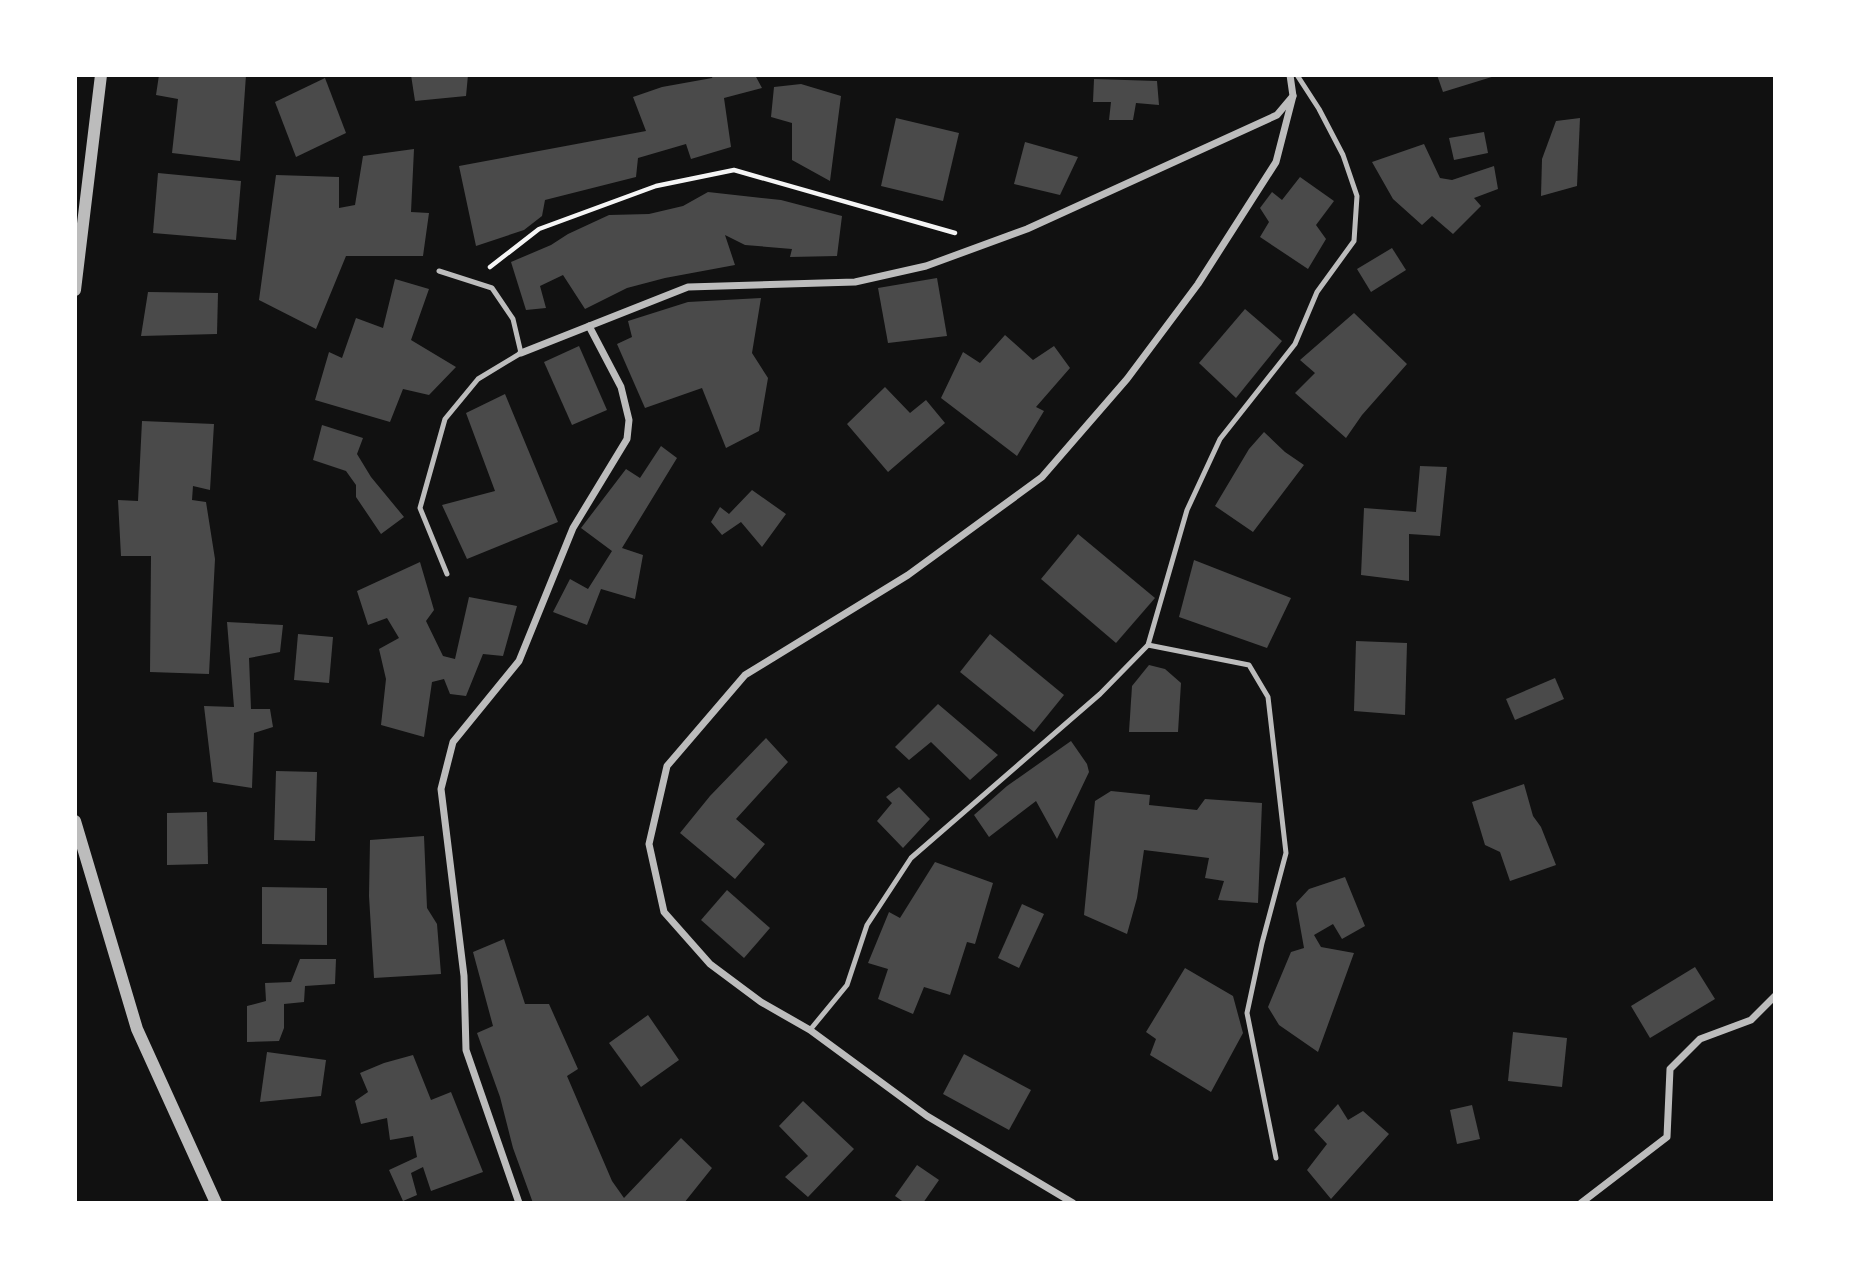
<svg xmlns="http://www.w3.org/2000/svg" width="1850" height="1278" font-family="Merriweather,serif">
<rect width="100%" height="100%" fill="#111"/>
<g fill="#4a4a4a">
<polygon points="159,75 246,75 240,161 172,153 178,99 156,95"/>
<polygon points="411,75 468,75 466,96 415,101"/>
<polygon points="713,75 755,75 762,88 724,98 731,147 691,159 686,144 638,158 636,177 545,200 542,216 524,230 476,246 459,166 646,131 633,97 662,87 712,78"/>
<polygon points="1437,75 1495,75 1495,76 1443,92"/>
<polygon points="325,78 346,133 296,157 275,102"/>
<polygon points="1094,79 1157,81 1159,105 1136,103 1133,120 1109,120 1111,102 1093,102"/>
<polygon points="801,84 841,96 830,181 792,160 792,123 771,117 774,87"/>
<polygon points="896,118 959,133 943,201 881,186"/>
<polygon points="1580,118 1577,186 1541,196 1542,159 1556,121"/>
<polygon points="1484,132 1488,153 1454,160 1449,138"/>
<polygon points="1025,142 1078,157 1060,195 1014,184"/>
<polygon points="1424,144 1440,178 1452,180 1494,166 1498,189 1474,198 1481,206 1453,234 1432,216 1422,225 1393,199 1372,162"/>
<polygon points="414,149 411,212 429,213 423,256 346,256 316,329 259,300 276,175 339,177 339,208 355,205 363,156"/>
<polygon points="158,173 241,181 236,240 153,233"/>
<polygon points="1300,177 1334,201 1316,225 1326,239 1308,269 1260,237 1269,222 1260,208 1272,192 1282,200"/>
<polygon points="708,192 781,200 842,216 837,256 790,257 792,249 745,245 725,235 735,265 665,278 627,288 585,309 563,275 540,286 546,308 526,310 511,262 551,245 568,234 609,215 649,214 683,206"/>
<polygon points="1392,248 1406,270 1371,292 1357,269"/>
<polygon points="937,278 947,336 888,343 878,288"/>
<polygon points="395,279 429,289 411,340 456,367 429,395 403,389 390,422 315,400 329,352 342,358 356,318 383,328"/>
<polygon points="148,292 218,293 217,334 141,336"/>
<polygon points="761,298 752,353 768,378 759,431 726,448 702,388 645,408 617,344 632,337 628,321 688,302"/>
<polygon points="1245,309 1282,341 1236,398 1199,363"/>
<polygon points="1354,313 1407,364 1362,415 1346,438 1295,393 1315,373 1300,360"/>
<polygon points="1005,335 1033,360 1054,346 1070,368 1036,407 1044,411 1017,456 941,398 963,352 980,363"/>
<polygon points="579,346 607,410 572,425 544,362"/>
<polygon points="885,387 910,413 926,400 945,423 888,472 847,424"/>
<polygon points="505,394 558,522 467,559 442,505 495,491 466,413"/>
<polygon points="142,421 214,424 210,490 193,486 192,500 206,502 215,559 209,674 150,672 151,556 121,556 118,500 138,501"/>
<polygon points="322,425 363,438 357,454 371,477 404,517 381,534 356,497 356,485 346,471 313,460"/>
<polygon points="1264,432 1285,452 1304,465 1253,532 1215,506 1249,449"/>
<polygon points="661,446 677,458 622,548 643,555 635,599 601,589 587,625 553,612 570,579 588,589 612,551 581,528 626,469 640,478"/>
<polygon points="1420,466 1447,467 1440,536 1409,534 1409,581 1361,575 1364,508 1416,512"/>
<polygon points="752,490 786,514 762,547 741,522 722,535 711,522 720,507 729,514"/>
<polygon points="1078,534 1155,598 1116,643 1041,579"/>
<polygon points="1194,560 1291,598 1267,648 1179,617"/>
<polygon points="420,562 434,610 426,621 443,656 455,659 469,597 517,606 503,656 483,654 466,696 450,694 444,679 432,682 424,737 381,725 386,679 379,649 399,638 387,618 368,625 357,591"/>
<polygon points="227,622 283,625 280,652 249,658 251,709 270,709 273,727 254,733 252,788 213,782 204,706 234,707"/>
<polygon points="298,634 333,637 329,683 294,680"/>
<polygon points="990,634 1064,695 1034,732 960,672"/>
<polygon points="1356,641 1407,643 1405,715 1354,711"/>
<polygon points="1149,665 1165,669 1181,683 1178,732 1129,732 1132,686"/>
<polygon points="1555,678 1564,699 1515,720 1506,699"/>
<polygon points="938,704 998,755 970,780 931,742 909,760 895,747"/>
<polygon points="766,738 788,762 736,819 765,844 735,879 680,833 710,796"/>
<polygon points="1071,741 1087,764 1089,772 1057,839 1036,801 989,837 974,815 1007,786"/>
<polygon points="276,771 317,772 315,841 274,840"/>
<polygon points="1524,784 1533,816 1541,827 1556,865 1510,881 1500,852 1485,845 1472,802"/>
<polygon points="899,787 930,819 903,848 877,821 892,803 886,797"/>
<polygon points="1111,791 1150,795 1149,805 1197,810 1205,799 1262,803 1258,903 1218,900 1224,881 1205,878 1209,858 1144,850 1137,898 1127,934 1084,915 1095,801"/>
<polygon points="207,812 208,864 167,865 167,813"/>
<polygon points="424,836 427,908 437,924 441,974 374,978 369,896 370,840"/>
<polygon points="935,862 993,883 975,944 967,942 950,995 924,987 913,1014 878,999 888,969 868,963 889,912 900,918"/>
<polygon points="1345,877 1365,926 1342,939 1333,924 1314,935 1321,947 1354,953 1318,1052 1279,1025 1268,1007 1291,952 1304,948 1296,903 1309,889"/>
<polygon points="262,887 327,888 327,945 262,944"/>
<polygon points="727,890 770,928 744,958 701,920"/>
<polygon points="1022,904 1044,914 1019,968 998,958"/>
<polygon points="504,939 525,1004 549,1004 578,1069 567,1076 612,1181 624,1198 681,1138 712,1168 684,1203 533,1203 513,1148 500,1097 477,1033 493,1026 473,952"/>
<polygon points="300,959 336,959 335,984 305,986 304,1002 284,1004 284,1028 279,1041 247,1042 247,1006 266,1001 265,983 291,982"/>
<polygon points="1695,967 1715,999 1650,1038 1631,1006"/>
<polygon points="1185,968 1233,996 1243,1033 1211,1092 1150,1055 1156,1039 1146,1032"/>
<polygon points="648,1015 679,1060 641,1087 609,1043"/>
<polygon points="1513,1032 1567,1038 1562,1087 1508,1081"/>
<polygon points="267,1052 326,1060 321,1096 260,1102"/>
<polygon points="964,1054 1031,1090 1009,1130 943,1094"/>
<polygon points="413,1055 431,1100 451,1092 483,1172 431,1191 423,1167 411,1173 417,1195 403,1201 389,1170 417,1157 413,1136 390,1140 387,1118 361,1124 355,1101 368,1092 360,1073 384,1063"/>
<polygon points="803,1101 854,1149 808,1197 785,1177 808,1156 779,1126"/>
<polygon points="1338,1104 1348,1120 1363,1111 1389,1134 1331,1199 1307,1170 1327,1144 1314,1130"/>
<polygon points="1472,1105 1480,1139 1457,1144 1450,1110"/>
<polygon points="917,1165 939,1180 923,1203 905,1203 895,1196"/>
</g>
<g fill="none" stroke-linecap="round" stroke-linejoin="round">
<polyline stroke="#f5f5f5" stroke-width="4.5" points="490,267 539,229 656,186 734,170 955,233"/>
<g stroke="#bcbcbc" stroke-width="5">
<polyline points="439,271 492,288 513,319 521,353 478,379 445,419 420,508 447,574"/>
<polyline points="1148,645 1249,665 1268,697 1286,853 1262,943 1247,1013 1276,1158"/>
<polyline points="810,1030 847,985 867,925 911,858 1100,694 1148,645 1187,510 1220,439 1295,344 1317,292 1354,241 1357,196 1343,155 1319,109 1297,75"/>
</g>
<g stroke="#bcbcbc" stroke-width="7">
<polyline points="521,353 688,287 855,282 926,266 1027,229 1277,115 1293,96 1290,75"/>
<polyline points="519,1203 466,1050 464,976 441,789 453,742 519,661 573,528 627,439 629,420 621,387 589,326"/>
<polyline points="1073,1203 927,1116 810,1030 761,1002 710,964 664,912 649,844 667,766 745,675 908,575 1042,477 1127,379 1198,284 1276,162 1293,96"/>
<polyline points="1581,1203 1667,1137 1670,1069 1700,1039 1751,1020 1775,996"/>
</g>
<g stroke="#bcbcbc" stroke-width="12">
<polyline points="75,290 101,75"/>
<polyline points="75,821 137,1029 216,1203"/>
</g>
</g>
<rect width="1850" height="1278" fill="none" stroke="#ffffff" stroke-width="154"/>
</svg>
